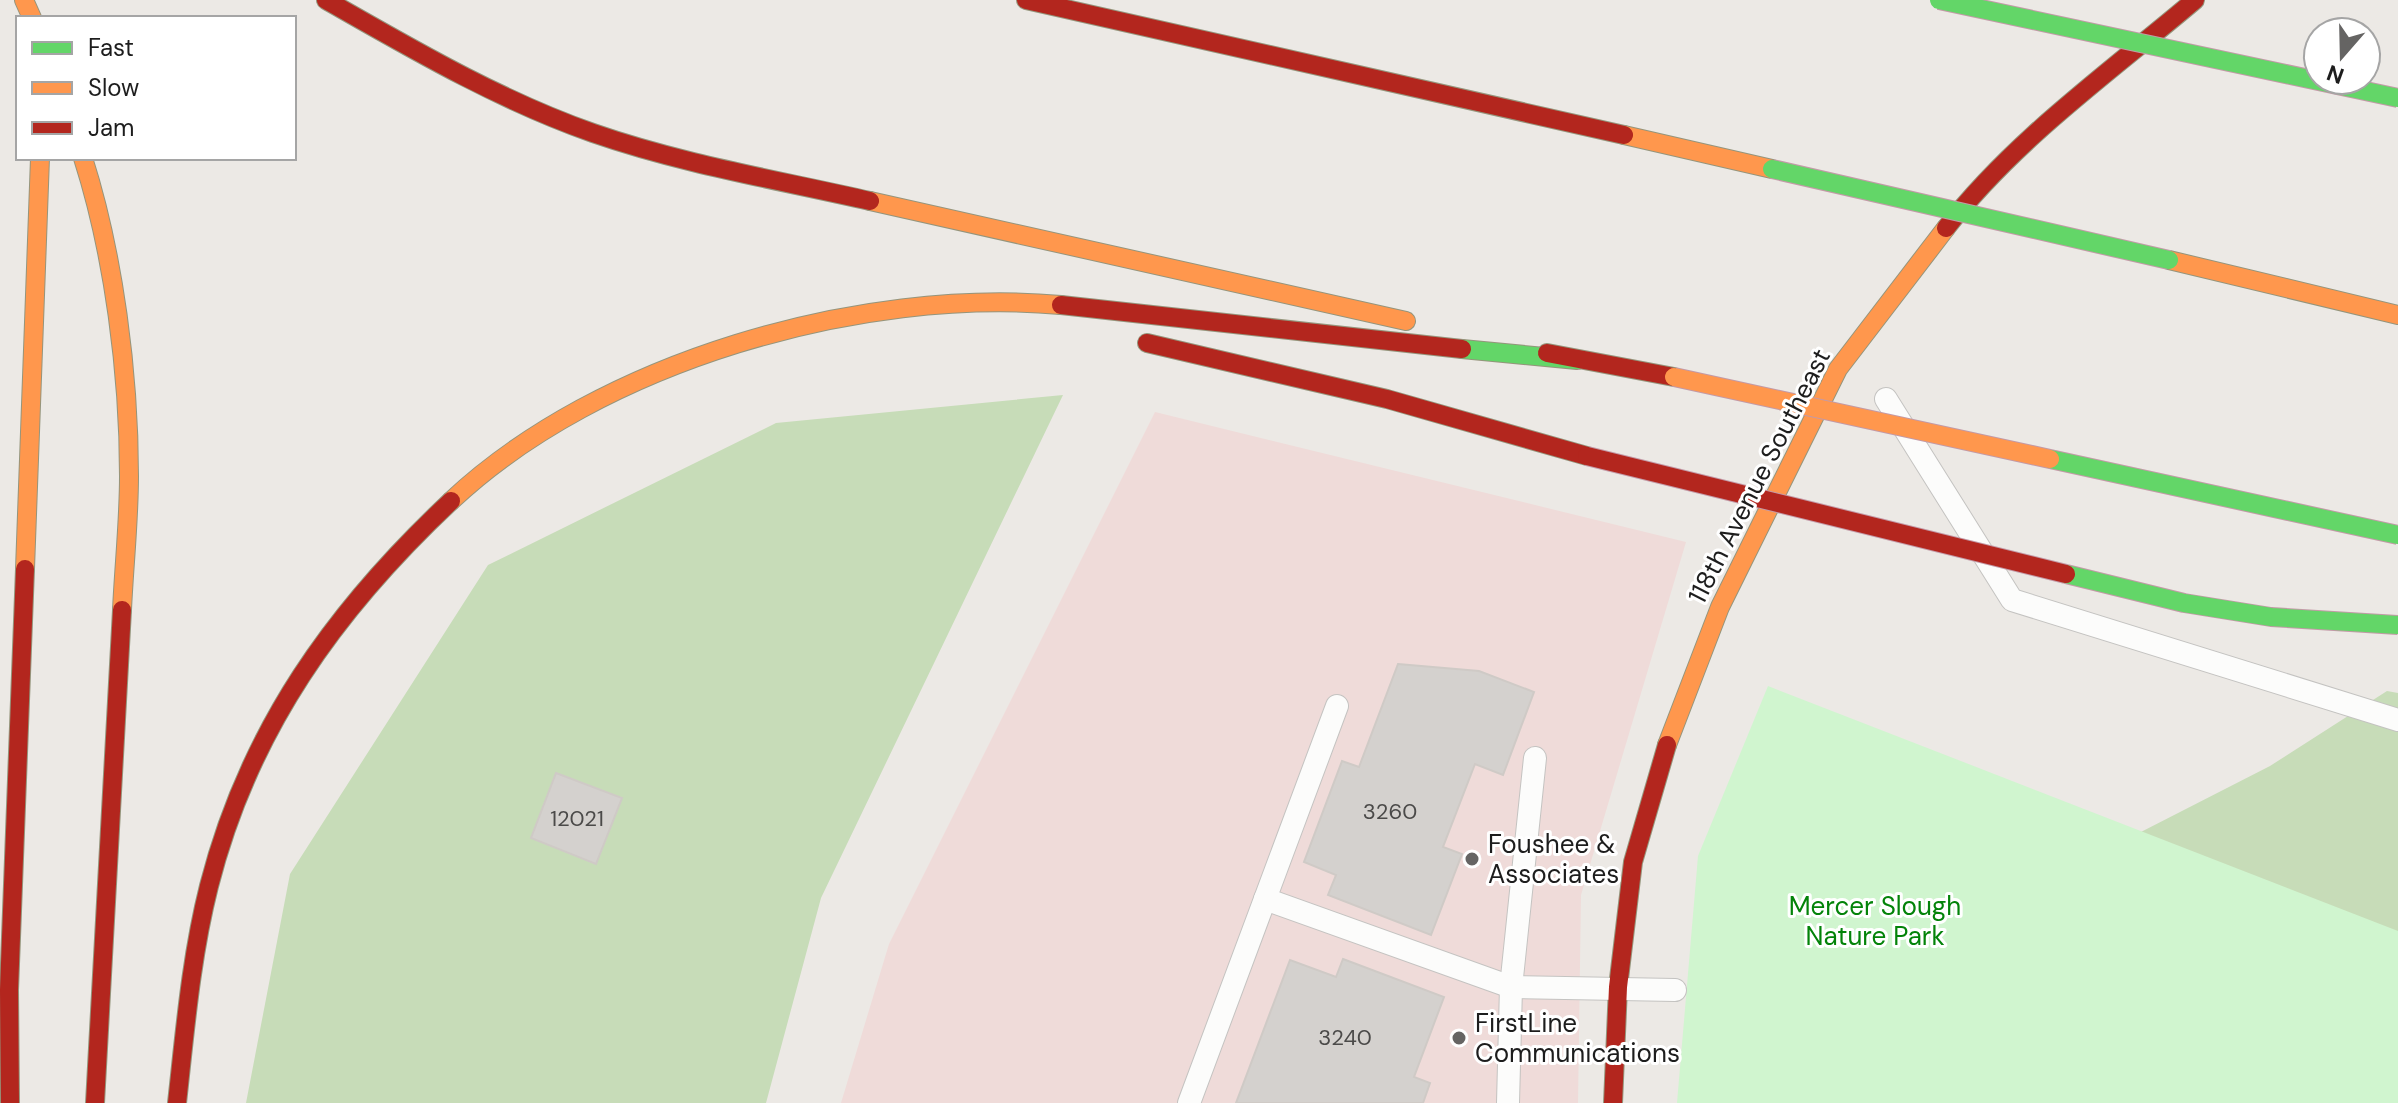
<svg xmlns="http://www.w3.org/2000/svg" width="2398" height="1103" font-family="'DM Sans',sans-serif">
<rect width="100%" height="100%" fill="#ece9e5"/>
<polygon fill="#efdbd9" points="1155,412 1686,542 1581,895 1578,1103 841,1103 889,944"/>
<g fill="#c7dcb8">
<polygon points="1063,395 821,898 766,1103 246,1103 290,874 488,565 776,423"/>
<polygon points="2387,691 2398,693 2398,1103 2092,857 2270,766"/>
</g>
<polygon fill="#d0f5cf" points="1768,686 2398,931 2398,1103 1677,1103 1698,856"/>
<g fill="#d4d1ce" stroke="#cfcac6" stroke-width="2">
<polygon points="1398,664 1479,671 1534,692 1503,775 1475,764 1443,847 1462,854 1431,935 1328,895 1336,875 1304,862 1342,761 1359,767"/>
<polygon points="556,773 622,798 596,864 531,838"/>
<polygon points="1343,959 1444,997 1414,1077 1430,1083 1423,1103 1236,1103 1290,960 1336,977"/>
</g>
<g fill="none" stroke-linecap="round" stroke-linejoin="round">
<g stroke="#c4c3c1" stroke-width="24">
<g id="lane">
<polyline points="1886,399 2012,600 2398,720"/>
<polyline points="1265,899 1511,987 1675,990"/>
<polyline points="1189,1103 1337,706"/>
<polyline points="1508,1103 1511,987 1535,758"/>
</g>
</g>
<g stroke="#95957c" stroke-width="20">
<polyline id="fast" points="1462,349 1577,360"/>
</g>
<g stroke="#95957c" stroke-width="20">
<g id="slow">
<polyline points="24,0 32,18"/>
<polyline points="1624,135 1772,169"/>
<path d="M83 158C114 255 129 374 129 476 129 521 124 566 122 610"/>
<polyline points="870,201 1406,321"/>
<polyline points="2169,260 2398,315"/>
<path d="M451 501C600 361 861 287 1061 305"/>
<polyline points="25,569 40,158"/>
<polyline points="1667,745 1720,607 1838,369 1946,228"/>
</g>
</g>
<g stroke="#95957c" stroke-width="20">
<g id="jam">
<path d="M326 0C412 49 499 100 593 133 682 164 778 180 870 201"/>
<polyline points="1026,0 1624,135"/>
<path d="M1946 228C2014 140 2110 72 2195 0"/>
<polyline points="1061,305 1462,349"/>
<polyline points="1147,343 1387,399 1587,456"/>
<polyline points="1547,353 1674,377"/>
<polyline points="10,1103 9,990 25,569"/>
<polyline points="95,1103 122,610"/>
<path d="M177 1103C185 1031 191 957 209 886 249 729 335 610 451 501"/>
<polyline points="1613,1103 1618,987 1633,862 1667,745"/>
</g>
</g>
<use href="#lane" stroke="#fcfcfb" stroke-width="22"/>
<use href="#fast" stroke="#63d668" stroke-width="18"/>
<use href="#slow" stroke="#ff974d" stroke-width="18"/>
<use href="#jam" stroke="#b3261e" stroke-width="18"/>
<g stroke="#c39aa7" stroke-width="20" stroke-linecap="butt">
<g id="fast-bridge">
<polyline points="1939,0 2398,98"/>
<polyline points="1772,169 2169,260"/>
<polyline points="2050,459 2398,535"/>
<polyline points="2066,574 2184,603 2271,617 2398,625"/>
</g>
</g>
<g stroke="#c39aa7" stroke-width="20" stroke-linecap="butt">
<polyline id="slow-bridge" points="1674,377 2050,459"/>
</g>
<g stroke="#c39aa7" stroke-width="20" stroke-linecap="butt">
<polyline id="jam-bridge" points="1587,456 2066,574"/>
</g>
<use href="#fast-bridge" stroke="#63d668" stroke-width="18"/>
<use href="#slow-bridge" stroke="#ff974d" stroke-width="18"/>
<use href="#jam-bridge" stroke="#b3261e" stroke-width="18"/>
</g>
<g fill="#656463" stroke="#fff" stroke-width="3">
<circle cx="1472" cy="859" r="8"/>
<circle cx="1459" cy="1038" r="8"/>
</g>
<g text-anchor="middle" stroke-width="6" stroke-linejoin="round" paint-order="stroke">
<g font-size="22" fill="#4b4a49">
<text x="1390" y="819">3260</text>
<text x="577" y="826">12021</text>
<text x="1345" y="1045">3240</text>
</g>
<g font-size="26" fill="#1d1d1d" stroke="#fff">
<text transform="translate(1759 476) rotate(-63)" y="9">118th Avenue Southeast</text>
</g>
<g font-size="26" fill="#1d1d1d" stroke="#fff" text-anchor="start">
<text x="1488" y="853">Foushee &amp;<tspan x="1488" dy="30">Associates</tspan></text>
<text x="1475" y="1032">FirstLine<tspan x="1475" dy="30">Communications</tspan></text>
</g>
<g font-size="26" fill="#038309" stroke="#fff">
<text x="1875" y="915">Mercer Slough<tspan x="1875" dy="30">Nature Park</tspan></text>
</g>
</g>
<rect x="16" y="16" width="280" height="144" fill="#ffffff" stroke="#a5a5a5" stroke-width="2"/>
<rect x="32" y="42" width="40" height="12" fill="#63d668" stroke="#a5a5a5" stroke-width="2"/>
<text x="88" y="56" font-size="24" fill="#1d1d1d">Fast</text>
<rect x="32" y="82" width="40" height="12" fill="#ff974d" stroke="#a5a5a5" stroke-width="2"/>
<text x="88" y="96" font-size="24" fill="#1d1d1d">Slow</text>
<rect x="32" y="122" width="40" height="12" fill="#b3261e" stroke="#a5a5a5" stroke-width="2"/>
<text x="88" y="136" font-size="24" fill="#1d1d1d">Jam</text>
<g transform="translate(2342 56) rotate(200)"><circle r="38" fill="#ffffff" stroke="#a5a5a5" stroke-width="2"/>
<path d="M0-6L14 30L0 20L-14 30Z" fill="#656463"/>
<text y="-12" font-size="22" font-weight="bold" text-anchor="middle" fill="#1d1d1d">N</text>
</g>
</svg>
